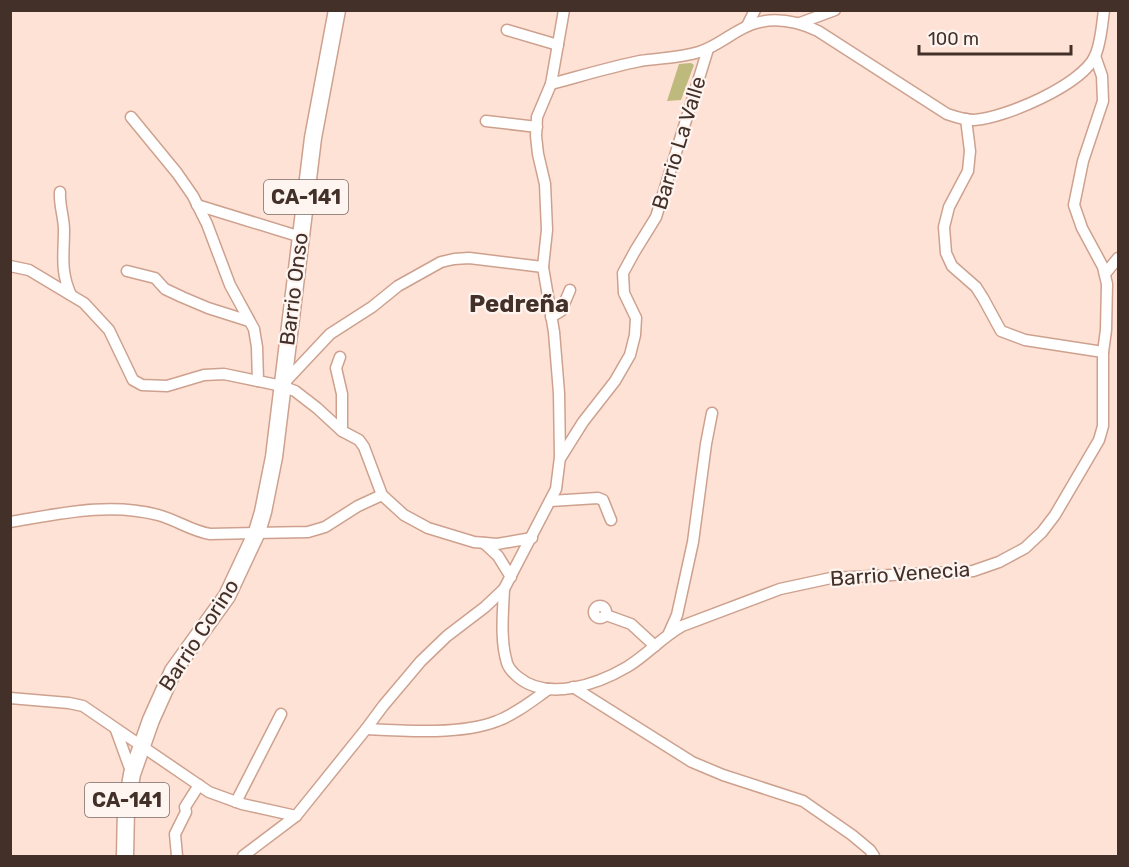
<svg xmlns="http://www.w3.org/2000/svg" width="1129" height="867" font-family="Rubik,sans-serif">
<rect width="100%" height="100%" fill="#ffe2d6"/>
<polygon fill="#beb97c" points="691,63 694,65 681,100 667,101 679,64"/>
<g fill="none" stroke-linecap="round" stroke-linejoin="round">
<g stroke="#cda18e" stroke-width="13">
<g id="street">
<polyline points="800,23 835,10"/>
<polyline points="747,26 755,10"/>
<polyline points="507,30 558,45"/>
<path d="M551 84C581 76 610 67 640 61 659 58 680 58 699 52 720 46 736 28 756 23 777 17 799 22 818 31L947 114C956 117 964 120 974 120 1005 118 1082 85 1095 56 1101 43 1102 25 1104 10"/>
<polyline points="131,117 177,173 193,196 207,224 230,285 254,329 257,347 258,381"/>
<polyline points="966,119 970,151 968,171 949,207 944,227 946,253 952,266 976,287 983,298 1001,331 1025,340 1103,352"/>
<polyline points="486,121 537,127"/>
<path d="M60 192C59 205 64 217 64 230 64 255 60 271 71 295"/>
<polyline points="197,205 301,237"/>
<polyline points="10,266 29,270 84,303 109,330 133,380 142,385 167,386 204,375 224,374 282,386 295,391 317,408 342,431 359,440 364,447 382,495 404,515 428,528 474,542 497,544 532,538"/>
<polyline points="127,271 155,278 165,289 182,297 208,308 249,321"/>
<polyline points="1105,274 1118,258"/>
<polyline points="551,317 561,311 570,290"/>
<polyline points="340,357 336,368 342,394 342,431"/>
<polyline points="284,383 330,334 372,307 398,286 441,262 454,259 469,258 543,267"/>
<polyline points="561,457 583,422 615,381 630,355 635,335 636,318 624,293 623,273 635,251 656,217 708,49"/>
<polyline points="550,501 598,498 603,500 611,520"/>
<path d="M10 522C59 514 109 502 158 515 177 520 191 531 210 534L308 532 325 527 358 506 382 495"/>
<polyline points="484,543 498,556 511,577"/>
<path d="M504 589C503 613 500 640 507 663 509 669 513 673 518 677 548 702 598 684 627 667 647 655 662 637 682 626L780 589 831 578 973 571 999 562 1025 548 1042 532 1055 515 1099 440 1103 426V352L1106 330 1107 284 1103 267 1082 228 1074 205 1083 161 1103 101 1102 76 1095 56"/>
<circle cx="600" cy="612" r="6"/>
<polyline points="606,615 631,624 655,646"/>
<polyline points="669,633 677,615 693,542 706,444 712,413"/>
<polyline points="573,687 692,762 723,775 803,801 852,835 870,850 874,856"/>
<polyline points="10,698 69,703 83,706 209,792 242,804 296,816"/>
<path d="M366 729C403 731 463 735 497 721 516 714 533 700 549 689"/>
<polyline points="116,730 132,774"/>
<polyline points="236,802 281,714"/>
<polyline points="177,856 175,834 186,812 185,807 199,785"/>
<polyline points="243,856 296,816 366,729 383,706 421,661 447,636 485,607 504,589 556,489 560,457 559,393 554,332 543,267 547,230 545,184 538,154 536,136 537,117 551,84 564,10"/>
</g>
</g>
<g stroke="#cda18e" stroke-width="19">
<polyline id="primary" points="125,856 126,809 132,774 151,720 173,671 227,596 257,532 263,512 274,457 313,138 337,10"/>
</g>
<use href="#street" stroke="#fff" stroke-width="10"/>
<use href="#primary" stroke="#fff" stroke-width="16"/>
</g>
<g text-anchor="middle" stroke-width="4.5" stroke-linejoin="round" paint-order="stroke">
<g fill="#fef4f0" stroke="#7a6b65" stroke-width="1.5">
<rect x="264" y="180" width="84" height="34" rx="4.5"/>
<rect x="85" y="783" width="84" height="34" rx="4.5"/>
</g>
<g font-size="20" font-weight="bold" fill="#423029">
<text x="306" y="204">CA-141</text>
<text x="127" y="807">CA-141</text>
</g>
<g font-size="21" fill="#423029" stroke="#fef4f0">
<text transform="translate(679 143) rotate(-73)" y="7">Barrio La Valle</text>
<text transform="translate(294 289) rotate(-83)" y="7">Barrio Onso</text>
<text transform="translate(900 574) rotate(-4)" y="7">Barrio Venecia</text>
<text transform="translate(199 635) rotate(-57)" y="7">Barrio Corino</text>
</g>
<g font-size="24" font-weight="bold" fill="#423029" stroke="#fef4f0">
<text x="519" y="312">Pedreña</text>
</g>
</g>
<rect width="1129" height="867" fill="none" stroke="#423029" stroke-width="24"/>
<path d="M919 45v9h152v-9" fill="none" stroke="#423029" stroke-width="3"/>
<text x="928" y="45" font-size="18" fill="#423029" stroke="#fef4f0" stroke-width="4.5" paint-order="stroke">100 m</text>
</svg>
